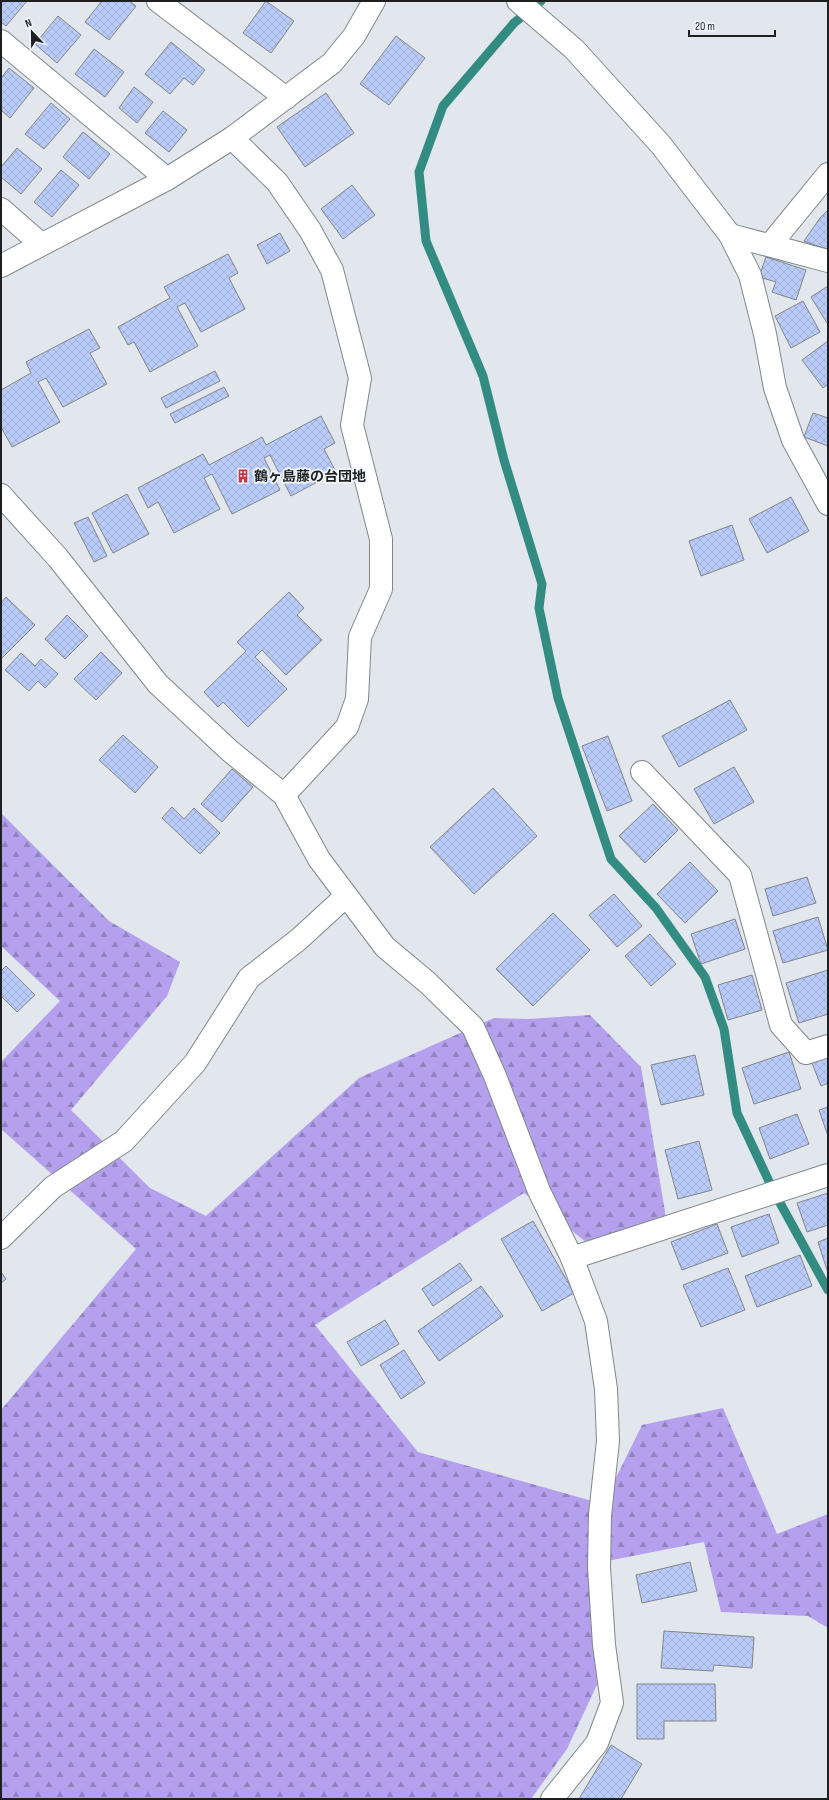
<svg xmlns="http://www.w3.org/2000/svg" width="829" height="1800" font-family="'Sofia Sans Condensed','Noto Sans JP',sans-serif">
<defs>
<pattern id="forest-firs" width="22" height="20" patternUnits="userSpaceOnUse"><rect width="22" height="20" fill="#b5a0ee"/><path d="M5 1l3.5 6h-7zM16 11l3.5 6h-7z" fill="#9382c0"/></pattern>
<pattern id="building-cross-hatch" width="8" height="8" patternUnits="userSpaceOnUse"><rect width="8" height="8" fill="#b9ccf9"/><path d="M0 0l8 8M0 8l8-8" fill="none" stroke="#9fafd5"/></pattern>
</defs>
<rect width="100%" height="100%" fill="#e1e7ec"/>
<polygon fill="url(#forest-firs)" points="1,813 109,921 180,962 167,996 71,1110 150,1188 206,1216 359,1078 494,1018 528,1019 590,1015 641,1067 666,1218 586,1242 524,1193 315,1325 418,1452 603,1504 642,1425 723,1408 777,1534 828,1514 828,1628 808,1616 721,1612 704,1542 607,1561 601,1676 567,1749 531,1799 1,1799 1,1410 136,1249 1,1129 1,1062 60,1001 1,946"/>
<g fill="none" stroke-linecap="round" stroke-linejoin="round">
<polyline stroke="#338c81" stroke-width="9" points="541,1 514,23 443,106 419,172 426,241 483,376 504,460 542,584 539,608 558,698 611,859 656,908 705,977 724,1029 737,1113 774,1192 828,1290"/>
</g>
<g fill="url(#building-cross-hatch)" stroke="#828489">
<polygon points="1,1 27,1 6,26 1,22"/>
<polygon points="102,1 129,1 136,6 109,40 85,22"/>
<polygon points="266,1 294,21 271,53 243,33"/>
<polygon points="58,16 81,35 57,63 35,44"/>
<polygon points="396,36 425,58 389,105 360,84"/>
<polygon points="171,42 205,70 193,85 184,78 170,94 145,74"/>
<polygon points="94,49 124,72 105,97 75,74"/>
<polygon points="9,68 34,88 10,118 1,110 1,78"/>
<polygon points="134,87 153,102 137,123 119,108"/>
<polygon points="326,93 354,133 305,167 277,127"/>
<polygon points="51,103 70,119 44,149 25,134"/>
<polygon points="163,111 187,130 169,152 145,133"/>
<polygon points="83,132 110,154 89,179 63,157"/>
<polygon points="17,148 42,169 21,194 1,177 1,167"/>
<polygon points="61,170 79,185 52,217 34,202"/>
<polygon points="352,185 375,215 343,239 321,209"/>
<polygon points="828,210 828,250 804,241 820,218"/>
<polygon points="280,233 290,251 267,264 257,245"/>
<polygon points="228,254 238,273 229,278 245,309 201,332 185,303 177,307 198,346 150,372 134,342 128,345 118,327 170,298 164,287"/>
<polygon points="766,257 806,270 796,300 772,292 776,282 759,277"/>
<polygon points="828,286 828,322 827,323 811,297"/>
<polygon points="803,301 820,332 791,348 775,316"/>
<polygon points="89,329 100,348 90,353 107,384 63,407 46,378 38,382 60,422 12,447 1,427 1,390 31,373 26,362"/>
<polygon points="828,341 828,384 823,388 802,360"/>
<polygon points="215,371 220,381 166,408 161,398"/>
<polygon points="224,387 229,396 175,423 170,414"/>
<polygon points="813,413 828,418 828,446 804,437"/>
<polygon points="321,416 335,443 324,449 336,472 291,496 270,455 264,458 280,490 232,514 212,474 204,478 220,509 174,533 158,502 148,508 138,488 203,454 209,465 262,437 266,445"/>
<polygon points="127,494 149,534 113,553 92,513"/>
<polygon points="791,497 809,531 767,553 749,519"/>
<polygon points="88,517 107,556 94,562 74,523"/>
<polygon points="732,525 744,560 701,576 689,541"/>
<polygon points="289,592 304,608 297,615 322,640 286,675 262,650 255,657 287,689 248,727 223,702 218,707 204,692 246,651 237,642"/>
<polygon points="6,597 35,625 1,659 1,603"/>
<polygon points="67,615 88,636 65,659 45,639"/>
<polygon points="101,652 122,673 96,700 74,679"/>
<polygon points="21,653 35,666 41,659 58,674 45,688 38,681 29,691 5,670"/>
<polygon points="730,700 747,730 679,767 662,736"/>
<polygon points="123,735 158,767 135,793 99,760"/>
<polygon points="608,736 632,801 607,811 582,746"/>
<polygon points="734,767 754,802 714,824 694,789"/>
<polygon points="232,769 253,787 222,822 201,804"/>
<polygon points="493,788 537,836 474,894 430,847"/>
<polygon points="653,804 678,830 645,863 619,836"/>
<polygon points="172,807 184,819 194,808 220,833 200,854 162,818"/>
<polygon points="690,862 718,891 685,923 657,894"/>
<polygon points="807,877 816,903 773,916 765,889"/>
<polygon points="614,894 642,926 617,947 589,915"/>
<polygon points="553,913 590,950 533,1006 496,969"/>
<polygon points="818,917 828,950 783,963 773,931"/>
<polygon points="735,919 745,949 701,964 691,934"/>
<polygon points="650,934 676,964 651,986 625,956"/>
<polygon points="6,966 35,995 17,1012 1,996 1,971"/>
<polygon points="828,970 828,1014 799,1023 786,983"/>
<polygon points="752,975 762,1010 728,1020 718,985"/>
<polygon points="789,1052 801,1089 754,1104 742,1068"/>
<polygon points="695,1055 704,1095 661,1105 651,1065"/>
<polygon points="828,1057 828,1083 821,1086 812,1063"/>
<polygon points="828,1107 828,1136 819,1110"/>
<polygon points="797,1114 809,1144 770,1159 759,1128"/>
<polygon points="699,1141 712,1190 678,1199 665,1150"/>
<polygon points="828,1193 828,1225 807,1232 797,1203"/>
<polygon points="769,1214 779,1243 742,1257 731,1227"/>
<polygon points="533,1221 574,1293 542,1311 501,1239"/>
<polygon points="717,1224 728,1253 682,1270 671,1242"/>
<polygon points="828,1238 828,1273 818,1242"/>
<polygon points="800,1255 812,1286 757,1307 745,1276"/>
<polygon points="460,1263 472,1280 433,1306 422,1289"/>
<polygon points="728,1268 745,1310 701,1327 683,1285"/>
<polygon points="1,1272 6,1279 1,1283"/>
<polygon points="481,1286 503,1316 439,1361 418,1331"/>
<polygon points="385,1320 399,1344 361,1366 347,1342"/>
<polygon points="404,1350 425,1383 401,1399 380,1365"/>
<polygon points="690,1562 697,1591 642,1603 636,1575"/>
<polygon points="664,1631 754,1637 752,1668 714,1665 713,1671 661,1668"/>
<polygon points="637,1684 715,1684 716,1721 664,1721 664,1739 637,1739"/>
<polygon points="611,1745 642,1764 621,1799 579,1799"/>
</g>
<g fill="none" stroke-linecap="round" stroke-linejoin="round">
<g stroke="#81878a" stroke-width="24">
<g id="street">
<polyline points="158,1 286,98"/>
<polyline points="518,1 574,49 661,145 730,235 750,275 765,334 775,388 793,440 828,504"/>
<polyline points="1,41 167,179"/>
<polyline points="232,138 277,182 310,230 332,270 360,378 352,425 381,539 381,589 360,637 357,699 347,727 284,795"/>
<polyline points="1,209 41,244"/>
<polyline points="730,235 828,261"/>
<polyline points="770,245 828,174"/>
<polyline points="1,266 167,179 232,138 332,63 354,36 374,1"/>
<polyline points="1,495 58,558 158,684 230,751 284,795 319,859 385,947 428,983 473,1027 495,1076 539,1191 572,1258 596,1321 606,1389 608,1441 600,1515 599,1567 604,1645 612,1703 597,1743 552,1799"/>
<polyline points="642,772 740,875 781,1025 806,1053 828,1046"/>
<polyline points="1,1238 53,1187 124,1141 195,1063 249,978 298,940 346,896"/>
<polyline points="572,1258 828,1175"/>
</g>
</g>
<use href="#street" stroke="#fff" stroke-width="22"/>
</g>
<defs>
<g id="building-bare" transform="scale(1.08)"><path d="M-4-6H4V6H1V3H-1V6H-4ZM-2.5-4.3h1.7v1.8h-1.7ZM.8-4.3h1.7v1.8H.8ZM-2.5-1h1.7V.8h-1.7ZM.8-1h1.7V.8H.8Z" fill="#c73742" stroke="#eff5f9" stroke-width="2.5" paint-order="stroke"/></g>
</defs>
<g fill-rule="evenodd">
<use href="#building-bare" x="243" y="476"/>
</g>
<g text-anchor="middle" stroke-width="3.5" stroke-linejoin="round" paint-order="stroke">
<g font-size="14" font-weight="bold" fill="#1d1f21" stroke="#eff5f9" text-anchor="start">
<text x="254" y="481">鶴ヶ島藤の台団地</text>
</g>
</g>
<rect width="829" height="1800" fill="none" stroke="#1d1f21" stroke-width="4"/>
<g transform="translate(32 32) rotate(338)" stroke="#eff5f9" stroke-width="3" paint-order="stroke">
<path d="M0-3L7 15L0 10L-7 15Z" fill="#1d1f21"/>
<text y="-6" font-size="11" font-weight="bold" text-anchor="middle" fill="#1d1f21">N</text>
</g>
<path d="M689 30v6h86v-6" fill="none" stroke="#1d1f21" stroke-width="2"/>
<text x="695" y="30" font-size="12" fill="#1d1f21" stroke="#eff5f9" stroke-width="3" paint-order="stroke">20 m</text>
</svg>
